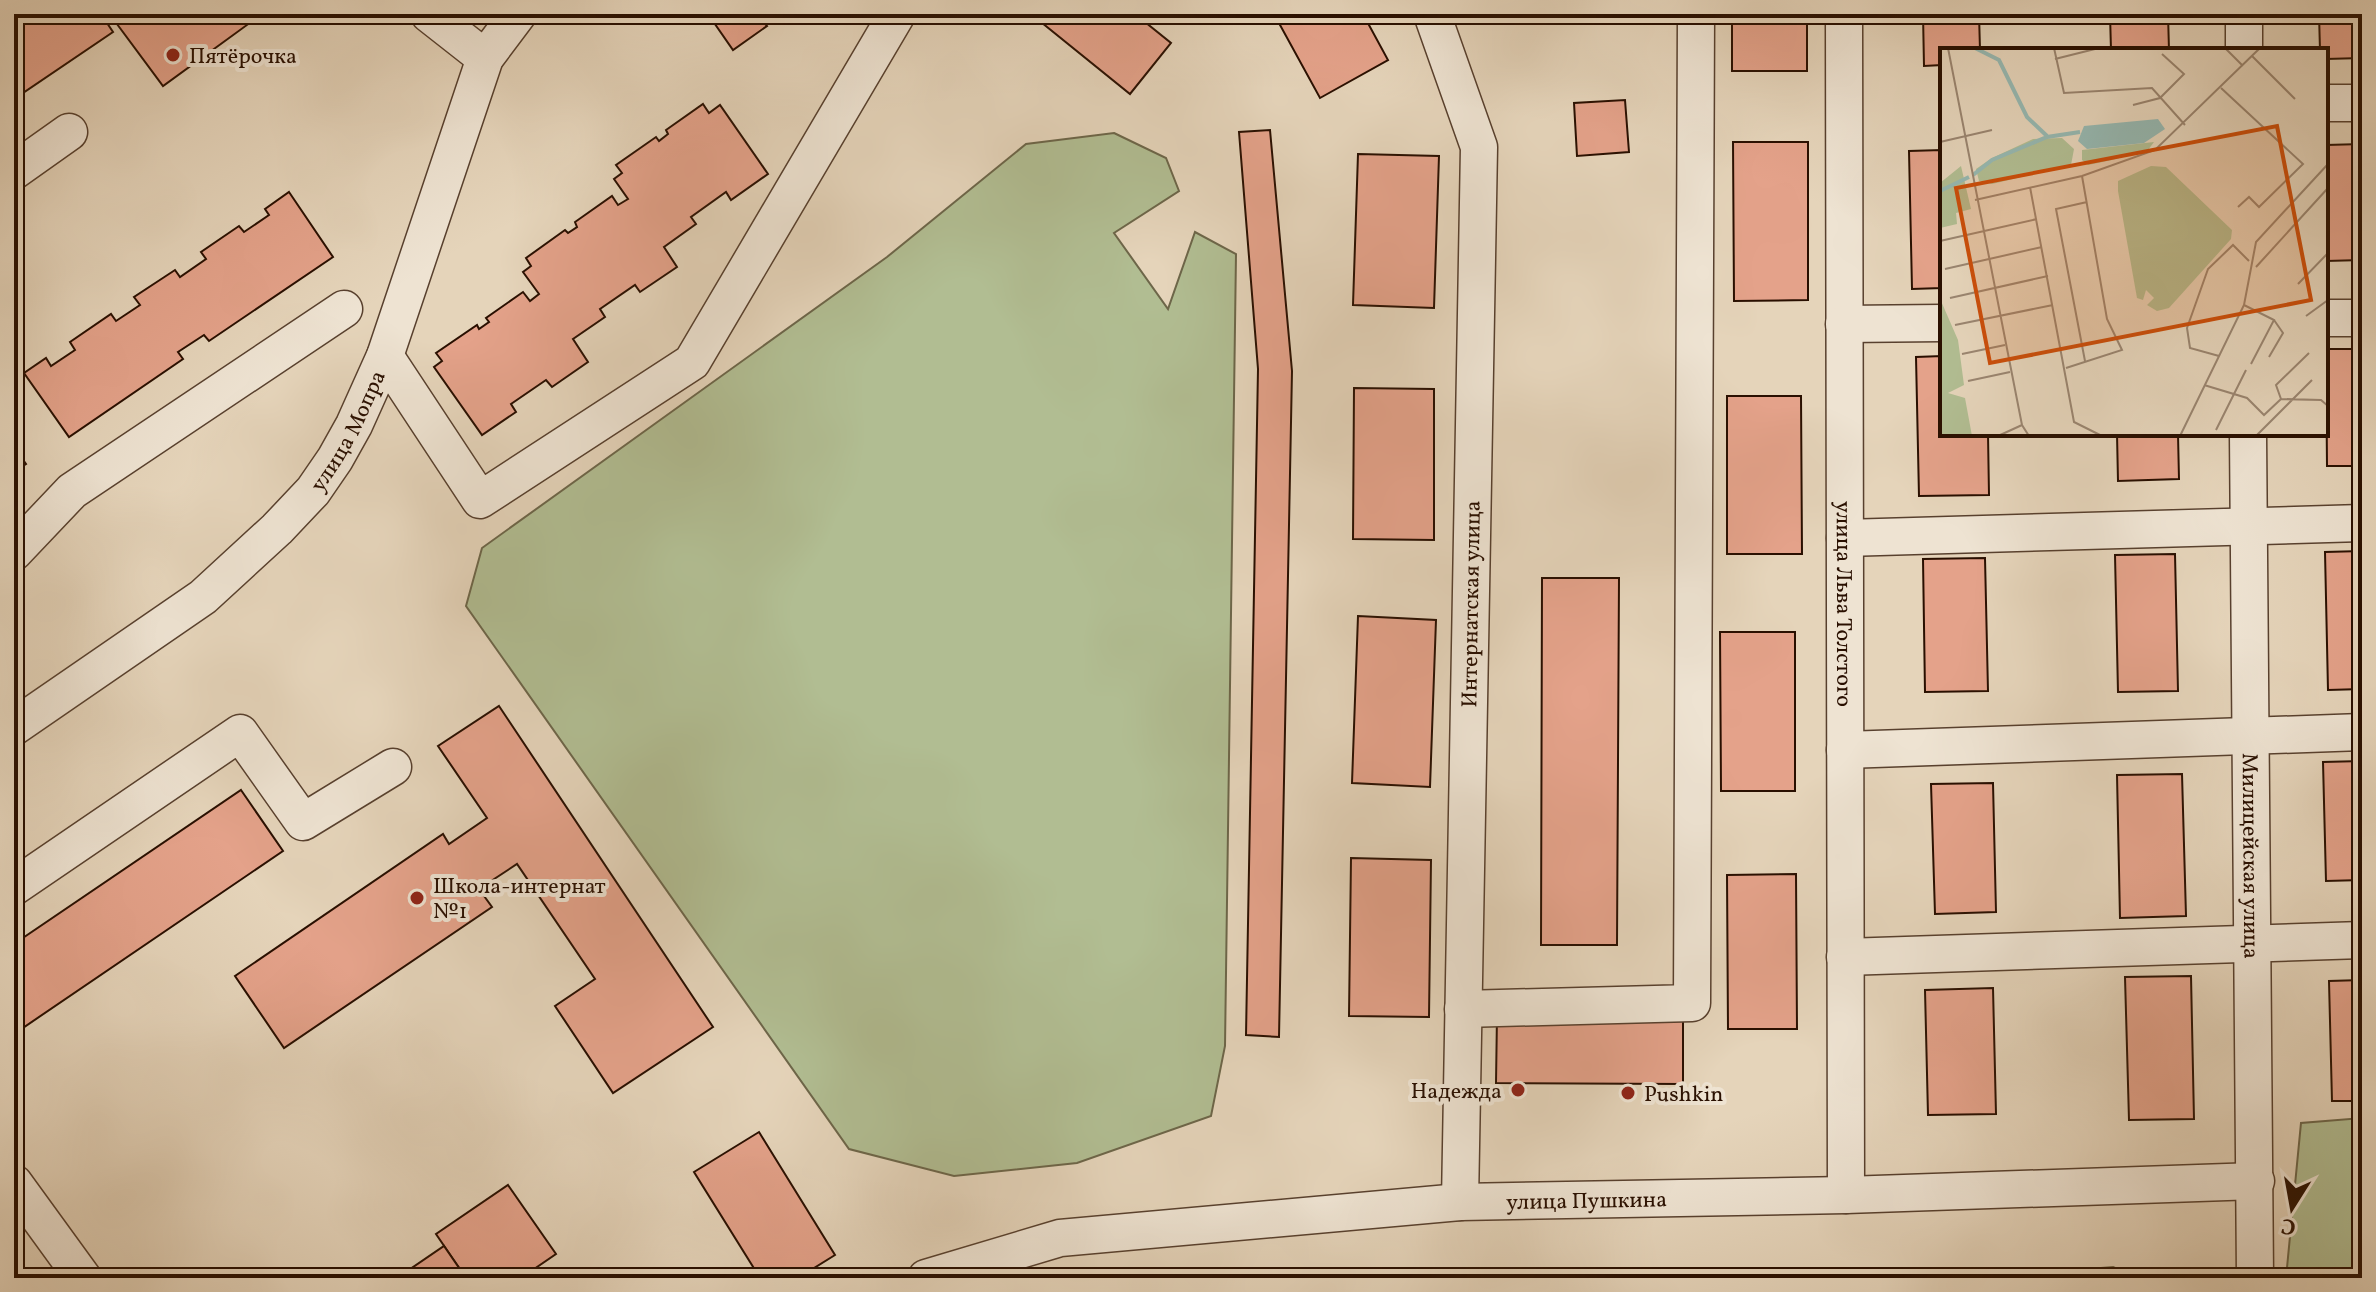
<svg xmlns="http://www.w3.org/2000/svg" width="2376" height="1292" font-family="Vollkorn,serif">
<rect width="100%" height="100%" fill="#e5d4ba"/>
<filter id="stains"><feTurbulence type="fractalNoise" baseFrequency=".0025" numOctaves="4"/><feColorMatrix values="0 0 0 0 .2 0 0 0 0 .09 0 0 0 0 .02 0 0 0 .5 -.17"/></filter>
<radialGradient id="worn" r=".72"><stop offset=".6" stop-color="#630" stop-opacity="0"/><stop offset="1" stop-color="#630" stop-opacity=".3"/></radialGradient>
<g fill="#b1bd92" stroke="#6d6649" stroke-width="2">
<polygon points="1114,133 1166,158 1179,191 1114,233 1168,309 1195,232 1236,254 1225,1046 1211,1116 1077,1163 954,1176 849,1149 466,606 482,548 887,257 1026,144"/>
<polygon points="2362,1118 2362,1278 2286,1278 2301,1123"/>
<polygon points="2113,1267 2137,1278 1978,1278"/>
<polygon points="1406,1271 1412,1278 1185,1278 1229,1275"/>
</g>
<g fill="#e4a28a" stroke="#290f00" stroke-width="2">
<polygon points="14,14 101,14 113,32 14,99"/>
<polygon points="131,14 262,14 163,86 117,24"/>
<polygon points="708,14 768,14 761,19 767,26 733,50"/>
<polygon points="1031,14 1135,14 1171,43 1130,94"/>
<polygon points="1274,14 1363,14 1388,60 1320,98"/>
<rect x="1732" y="14" width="75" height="57"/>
<polygon points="1923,14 1979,14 1980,50 1942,50 1942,65 1924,66"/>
<polygon points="2110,14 2168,14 2169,50 2111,50"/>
<polygon points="2319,14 2362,14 2362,58 2326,59 2326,50 2320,50"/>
<polygon points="1625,100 1629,152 1577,156 1574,103"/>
<polygon points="703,104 709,113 720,105 768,174 731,200 726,192 691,217 696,224 664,247 677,267 640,292 635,285 600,309 605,317 573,339 588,362 552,387 546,380 511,404 516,412 482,435 434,367 442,361 436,353 477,325 479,329 489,322 486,318 523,292 530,301 539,294 523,272 531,266 526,258 565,230 568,233 577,227 575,222 612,196 618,205 628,199 614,179 622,173 616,165 656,137 659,141 668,134 666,130"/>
<polygon points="1270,130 1292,371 1279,1037 1246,1035 1258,369 1239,132"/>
<polygon points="1733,142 1808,142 1808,300 1734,301"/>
<polygon points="2362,144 2362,260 2326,261 2326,145"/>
<polygon points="1942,150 1942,288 1912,289 1909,151"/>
<polygon points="1358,154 1439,156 1434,308 1353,305"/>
<polygon points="289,192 333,257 209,341 204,335 178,352 183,359 69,437 24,373 46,358 51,366 75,350 70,342 111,314 116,321 140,305 134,297 175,270 180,277 206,259 201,252 239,226 244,232 269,215 265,209"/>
<polygon points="2326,349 2362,349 2362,466 2327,466"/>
<polygon points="1942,356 1942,434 1988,434 1989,495 1919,496 1916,357"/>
<polygon points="1354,388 1434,389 1434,540 1353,539"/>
<polygon points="1727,396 1801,396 1802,554 1727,554"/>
<polygon points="2117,434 2178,434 2179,479 2118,481"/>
<polygon points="14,447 26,464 14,472"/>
<polygon points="2362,551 2362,689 2328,690 2325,552"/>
<polygon points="2175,554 2178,691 2118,692 2115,555"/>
<polygon points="1985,558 1988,691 1925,692 1923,559"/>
<polygon points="1542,578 1619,578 1617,945 1541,945"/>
<polygon points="1358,616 1436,620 1430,787 1352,783"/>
<polygon points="1720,632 1795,632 1795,791 1721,791"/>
<polygon points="499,706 713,1027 613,1093 555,1006 595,979 517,864 479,889 492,907 284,1048 235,976 443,834 449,844 487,818 438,746"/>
<polygon points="2362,761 2362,880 2326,881 2323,762"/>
<polygon points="2182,774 2186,916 2120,918 2117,775"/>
<polygon points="1993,783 1996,912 1935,914 1931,784"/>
<polygon points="241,790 283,851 14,1034 14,944"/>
<polygon points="1351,858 1431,860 1429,1017 1349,1016"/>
<polygon points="1796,874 1797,1029 1728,1029 1727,875"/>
<polygon points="2191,976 2194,1119 2129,1120 2125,977"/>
<polygon points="2362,980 2362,1101 2332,1101 2329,981"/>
<polygon points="1993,988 1996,1114 1928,1115 1925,990"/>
<polygon points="1497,1015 1683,1017 1683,1084 1496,1083"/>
<polygon points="759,1132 835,1255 798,1278 760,1278 694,1172"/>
<polygon points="508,1185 556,1254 521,1278 466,1278 436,1234"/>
<polygon points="444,1246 466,1278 397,1278"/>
</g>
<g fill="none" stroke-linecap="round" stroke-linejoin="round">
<g stroke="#58402e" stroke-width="39">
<g id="minor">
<polyline points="429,14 485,58"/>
<polyline points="1432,14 1479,147 1460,1202"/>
<path id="s1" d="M1844 14 1846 1195"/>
<polyline points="2244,14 2244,50"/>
<polyline points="2326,103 2362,103"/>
<polyline points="14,171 69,132"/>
<polyline points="2326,318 2362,318"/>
<polyline points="1844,324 1942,323"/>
<polyline points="385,356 480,500 692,362 897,14"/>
<path id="s2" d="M2248 434 2255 1278"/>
<polyline points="1845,538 2362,523"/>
<polyline points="14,552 72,491 344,309"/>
<path id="s3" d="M14 727 203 597 277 529 313 491 335 459 354 425 385 356 485 58 518 14"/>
<polyline points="1845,750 2362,732"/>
<polyline points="14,887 240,733 303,822 393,767"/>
<polyline points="1845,957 2362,940"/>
<polyline points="1463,1009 1692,1003 1696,14"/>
<polyline points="14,1183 83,1278"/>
<path id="s4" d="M926 1278 1060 1238 1460 1202 1846 1195 2256 1181"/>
</g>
</g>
<use href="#minor" stroke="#eee3d2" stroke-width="36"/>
</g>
<g fill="#8f2418" stroke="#eee3d2" stroke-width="3">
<circle cx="173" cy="55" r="8"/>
<circle cx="417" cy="898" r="8"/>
<circle cx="1518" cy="1090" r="8"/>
<circle cx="1628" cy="1093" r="8"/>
</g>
<g text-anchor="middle" stroke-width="8" stroke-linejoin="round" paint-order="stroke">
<g font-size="22" fill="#290f00" stroke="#eee3d2" text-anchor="start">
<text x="189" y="63">Пятёрочка</text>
<text x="433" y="893">Школа-интернат<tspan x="433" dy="25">№1</tspan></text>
<text x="1502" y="1098" text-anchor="end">Надежда</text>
<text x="1644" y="1101">Pushkin</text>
</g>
<g font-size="22" fill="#290f00" stroke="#eee3d2">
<text dy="8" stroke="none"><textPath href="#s3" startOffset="452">улица Мопра</textPath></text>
<text transform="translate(1470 604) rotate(-89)" y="8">Интернатская улица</text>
<text dy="8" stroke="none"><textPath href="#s1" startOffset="590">улица Льва Толстого</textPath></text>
<text dy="8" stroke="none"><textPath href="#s2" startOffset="422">Милицейская улица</textPath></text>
<text dy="8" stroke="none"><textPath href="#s4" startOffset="668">улица Пушкина</textPath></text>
</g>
</g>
<g transform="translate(1940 48)">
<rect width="388" height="388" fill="#e5d4ba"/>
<path d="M122 90 134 101 131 117 52 136 39 133 36 121 52 110 93 91ZM214 94 208 102 172 112 148 117 142 112V102ZM21 118 31 161 16 165 17 176 0 180V135ZM211 118 226 119 292 182 291 191 229 260 217 263 207 257 214 250 206 242 203 252 197 250 178 143V133ZM0 217 1 253 18 292 24 337 8 345 25 350 32 388H0Z" fill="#b1bd92"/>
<path d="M218 71 225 81 204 95 147 101 138 93 144 78Z" fill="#96b8b1"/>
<path fill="none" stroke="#96b8b1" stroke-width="4" d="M35 0 59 12 87 69 107 88M33 127 52 112 107 89 140 84M0 143 29 129"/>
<path fill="none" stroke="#9a8570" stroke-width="2" d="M8 0 82 377 89 388M114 0 124 45 212 40 245 77M285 0 303 18M312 8 355 51M115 11 159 0M281 40 363 116 319 159 309 149 298 159M193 57 220 50 244 26 222 6M0 94 52 82M90 139 134 374 162 388M35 152 142 128 215 102 320 0M0 193 97 171M316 219 388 140M5 221 102 199M358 236 388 205M10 250 108 228M304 257 334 272 311 316M366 268 388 252M15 277 113 257M22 306 65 297M279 308 250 300 247 280 268 221 293 197 309 213M329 309 343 285 334 272M145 313 116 161 147 154M126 320 182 302 167 271 142 128M28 333 70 324M264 337 307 350 324 367 341 351 381 352 388 358M341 351 336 337 369 305M276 382 306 322M58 388 82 377M240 388 304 257 316 194 388 116M316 388 372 332"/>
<path fill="#cb4e0a" fill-opacity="0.15" stroke="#cb4e0a" stroke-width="4" d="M337 78 371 252 50 315 16 140Z"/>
<rect width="388" height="388" fill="none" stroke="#290f00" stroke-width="4"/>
</g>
<rect width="2376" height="1292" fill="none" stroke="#e5d4ba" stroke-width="48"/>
<rect x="16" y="16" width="2344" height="1260" fill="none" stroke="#290f00" stroke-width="4"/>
<rect x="24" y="24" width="2328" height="1244" fill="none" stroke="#290f00" stroke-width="2"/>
<g transform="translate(2292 1208) rotate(191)" stroke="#eee3d2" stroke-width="6" paint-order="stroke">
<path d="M0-6L14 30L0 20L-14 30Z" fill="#290f00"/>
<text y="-12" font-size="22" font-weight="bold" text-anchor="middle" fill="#290f00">С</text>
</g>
<rect width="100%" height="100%" filter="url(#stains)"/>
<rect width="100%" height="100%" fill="url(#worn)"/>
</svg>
